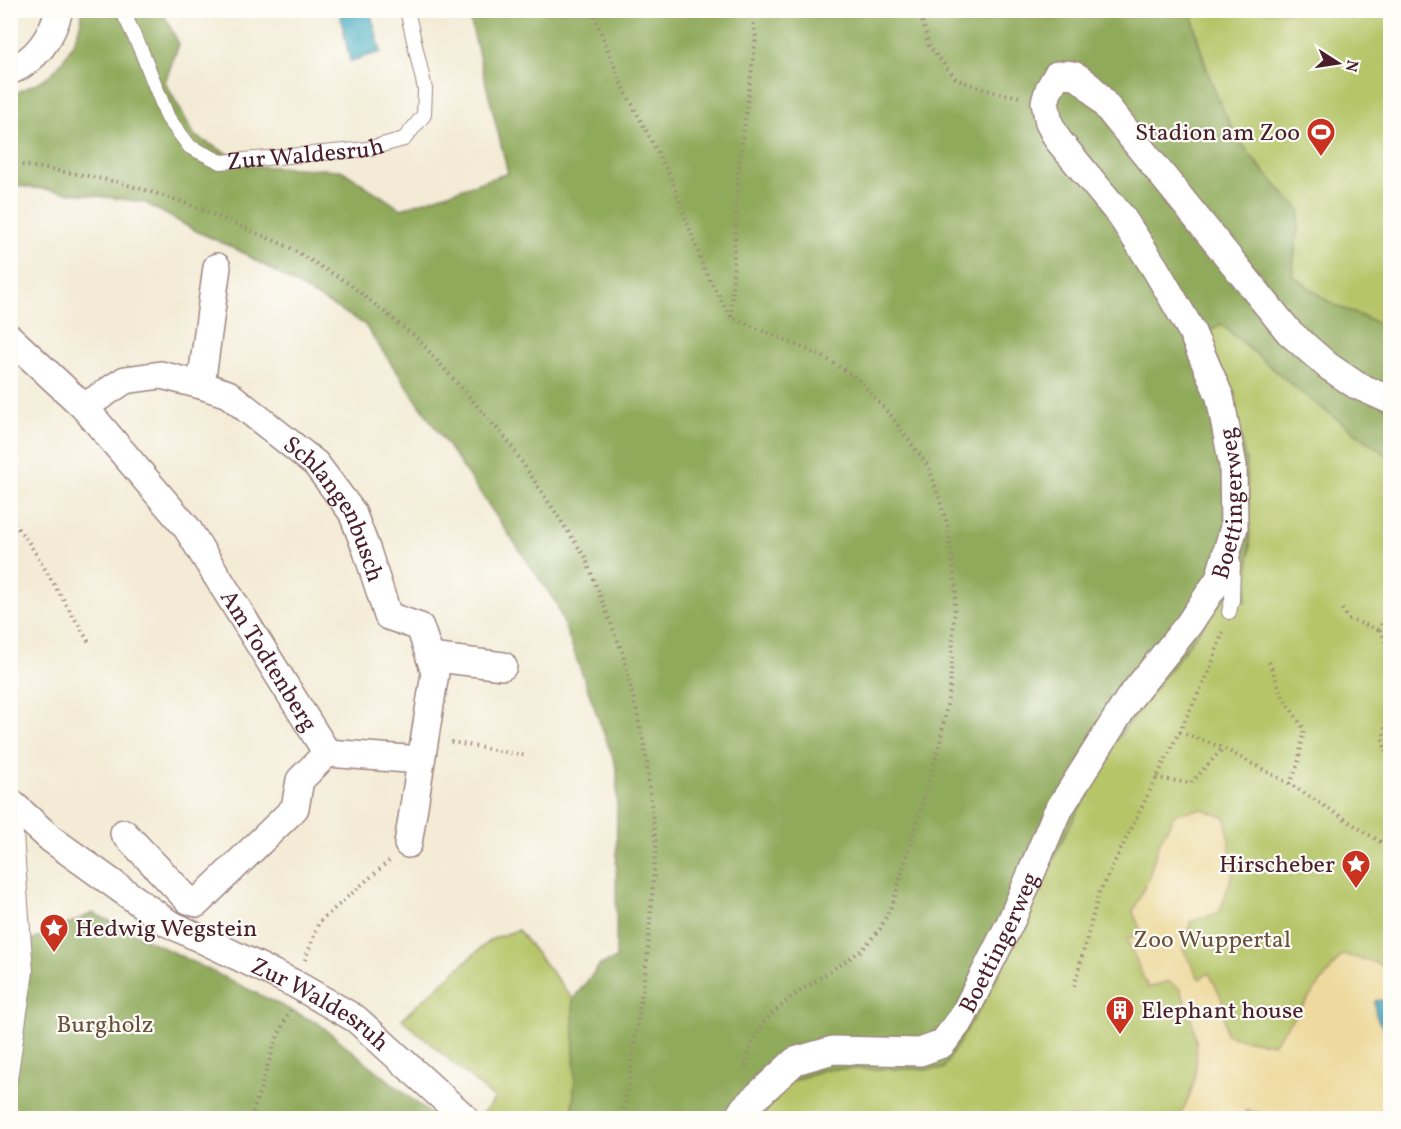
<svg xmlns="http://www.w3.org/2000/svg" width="1401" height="1129" font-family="Vollkorn,serif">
<rect width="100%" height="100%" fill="#fdfcf7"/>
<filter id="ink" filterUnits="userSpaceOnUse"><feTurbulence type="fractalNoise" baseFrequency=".0167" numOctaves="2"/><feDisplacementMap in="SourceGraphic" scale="12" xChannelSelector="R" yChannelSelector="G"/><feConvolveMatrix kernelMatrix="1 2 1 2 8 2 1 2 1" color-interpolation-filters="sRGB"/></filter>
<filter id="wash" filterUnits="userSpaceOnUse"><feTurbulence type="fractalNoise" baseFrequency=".008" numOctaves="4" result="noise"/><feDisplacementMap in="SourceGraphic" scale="24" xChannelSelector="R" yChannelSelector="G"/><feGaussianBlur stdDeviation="1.35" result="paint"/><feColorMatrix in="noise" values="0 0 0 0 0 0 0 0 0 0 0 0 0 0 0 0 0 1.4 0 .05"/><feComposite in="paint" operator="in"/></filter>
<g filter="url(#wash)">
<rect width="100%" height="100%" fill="#f3ebd5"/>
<g fill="#b5c568" stroke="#80724a" stroke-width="1.5">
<path d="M1191 11H1390V328L1332 304 1292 275 1300 211C1280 189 1259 168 1242 144 1217 107 1200 54 1191 11Z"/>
<polygon points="1221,324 1299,391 1390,458 1390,1118 761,1118 789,1082 825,1069 943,1068 1020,926 1064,836 1116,740 1223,599 1246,601 1250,547 1246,462 1205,335"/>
<polygon points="518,930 573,999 575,1080 572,1118 483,1118 480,1116 495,1099 402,1019 490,940"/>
</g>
<g fill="#90aa5c" stroke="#6d6444" stroke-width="1.5">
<path d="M82 11H162L179 44 165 82 195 136 250 166 341 170 401 209 508 173 468 11H1191C1200 54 1217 107 1242 144 1259 168 1280 189 1300 211L1292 275 1332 304 1390 328V458L1299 391 1221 324 1205 335 1229 387 1246 462 1250 547 1246 601 1223 599 1116 740 1064 836 991 989 943 1069H825L789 1082 761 1118H572L575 1080 573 999 600 965 616 959 617 769 556 603 364 324 238 250 196 231 144 202 11 185 10 96C23 89 41 83 52 73 66 60 82 30 82 11Z"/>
<polygon points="93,913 319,1024 435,1118 11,1118 10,950"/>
</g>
<path fill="#eeda9e" stroke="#9c7c64" stroke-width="1.5" d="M1202 809 1226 818 1233 873 1219 913 1191 921 1183 949 1199 979 1209 973 1222 999 1226 1034 1242 1039 1273 1044 1342 955C1360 958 1375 961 1390 970V1118H1282L1246 1110 1243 1118H1177C1196 1095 1200 1057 1194 1029 1191 1015 1185 1002 1180 989L1168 981 1148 988 1127 939 1142 933 1133 912 1148 879 1160 841 1176 813Z"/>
<g fill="#3fa9bf" stroke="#446475" stroke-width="1.5">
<polygon points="354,10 370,11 381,52 350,61 340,15"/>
<path d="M1381 1000 1390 1003V1034C1379 1025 1374 1016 1375 1001Z"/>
</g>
</g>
<g filter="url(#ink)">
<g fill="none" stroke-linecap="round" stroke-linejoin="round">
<g stroke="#9e8580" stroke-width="16">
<g id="lane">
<path id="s1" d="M122 10 141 50 168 118 190 147 221 162 367 149 404 139 424 115 425 89 407 10"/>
<polyline points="1229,612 1232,600 1233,562"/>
<polyline points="10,1079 26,972 14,808"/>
</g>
</g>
<g stroke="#9e8580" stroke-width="30">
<g id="street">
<path d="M10 71C36 60 52 37 59 10"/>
<path id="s2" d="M217 267 201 385 228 394 316 464 352 512 367 551 388 616 420 627 430 657"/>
<path id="s3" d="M10 338 84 407 187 528 327 753 300 780 295 808 197 903 188 900 124 833"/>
<polyline points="84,407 125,380 161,375 201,385"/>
<polyline points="327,753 421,760"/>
<path id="s4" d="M10 802 51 839 168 923 295 984 356 1019 465 1118"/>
<polyline points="408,844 435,673 430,657 503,666"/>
<path id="s5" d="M738 1118 744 1108 795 1061 833 1050 920 1052 942 1044 962 1018 1012 919 1056 814 1128 700 1189 624 1219 579 1234 527 1233 466 1220 397 1191 330 1155 268 1121 216 1058 140 1049 123 1045 102 1049 89 1057 75C1075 72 1081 78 1094 91L1289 332 1328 366 1356 385 1390 400"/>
</g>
</g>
<g stroke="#9e8580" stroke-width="4" stroke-dasharray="1.5 4.5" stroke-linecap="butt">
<polyline points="592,10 621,83 671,178 705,271 731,317 822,356 858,379 891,416 929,467 947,523 956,587 950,688 940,743 893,903 880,929 862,950 790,998 764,1021 749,1050 745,1071"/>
<polyline points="919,10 929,46 956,79 993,92 1021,97"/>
<polyline points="10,163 83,175 122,183 183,202 287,246 348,283 418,339 508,441 585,557 623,654 645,748 656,845 647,960 623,1118"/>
<polyline points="731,317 738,173 756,37 751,10"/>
<polyline points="10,519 28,541 90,644"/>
<polyline points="1390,595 1380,630 1390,652"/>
<polyline points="1342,609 1348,619 1380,630"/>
<polyline points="1269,662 1283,697 1304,729 1298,764 1290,784"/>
<polyline points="1390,698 1383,740 1390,765"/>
<polyline points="1180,732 1223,748 1290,784 1390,848"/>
<polyline points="451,742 527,756"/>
<polyline points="1156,778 1191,783 1223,748"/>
<polyline points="305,960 319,922 389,861"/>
<polyline points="1074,986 1099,893 1209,672 1224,629"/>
<polyline points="251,1118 276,1040 290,1010"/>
</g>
<use href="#lane" stroke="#fff" stroke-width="14"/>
<use href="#street" stroke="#fff" stroke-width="27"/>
</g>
</g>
<defs>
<g id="stadium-pin" transform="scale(1.5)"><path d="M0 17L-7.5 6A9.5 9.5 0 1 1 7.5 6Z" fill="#c8321e" stroke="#fdfcf7"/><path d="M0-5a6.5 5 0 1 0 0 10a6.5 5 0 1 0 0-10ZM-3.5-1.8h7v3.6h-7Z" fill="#fff"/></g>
<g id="sight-pin" transform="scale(1.5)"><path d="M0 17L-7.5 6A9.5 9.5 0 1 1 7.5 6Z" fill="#c8321e" stroke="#fdfcf7"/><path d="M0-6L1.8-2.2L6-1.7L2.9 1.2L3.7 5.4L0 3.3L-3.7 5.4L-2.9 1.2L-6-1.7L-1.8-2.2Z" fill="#fff"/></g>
<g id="building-pin" transform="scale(1.5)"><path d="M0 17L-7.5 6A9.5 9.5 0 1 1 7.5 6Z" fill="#c8321e" stroke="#fdfcf7"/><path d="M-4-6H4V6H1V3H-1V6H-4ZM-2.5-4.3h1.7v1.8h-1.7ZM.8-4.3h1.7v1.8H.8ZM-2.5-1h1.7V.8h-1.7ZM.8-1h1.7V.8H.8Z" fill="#fff"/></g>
</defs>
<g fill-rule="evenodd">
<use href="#stadium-pin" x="1321" y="132"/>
<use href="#sight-pin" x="1356" y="864"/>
<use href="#sight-pin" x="54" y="928"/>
<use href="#building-pin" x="1120" y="1010"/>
</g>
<g text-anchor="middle" stroke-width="4.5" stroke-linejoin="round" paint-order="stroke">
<g font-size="24" fill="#4a1f2b" stroke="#fdfcf7" text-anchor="end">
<text x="1300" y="140">Stadion am Zoo</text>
<text x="1335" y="872">Hirscheber</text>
<text x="75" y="936" text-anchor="start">Hedwig Wegstein</text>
<text x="1141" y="1018" text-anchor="start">Elephant house</text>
</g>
<g font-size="24" fill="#4a1f2b" stroke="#fdfcf7">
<text dy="8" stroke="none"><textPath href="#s1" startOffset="273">Zur Waldesruh</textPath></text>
<text dy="8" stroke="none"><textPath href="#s5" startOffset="852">Boettingerweg</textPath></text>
<text dy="8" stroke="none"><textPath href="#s2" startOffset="308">Schlangenbusch</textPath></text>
<text dy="8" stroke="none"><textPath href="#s3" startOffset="416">Am Todtenberg</textPath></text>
<text dy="8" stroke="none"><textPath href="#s5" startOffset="348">Boettingerweg</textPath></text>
<text dy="8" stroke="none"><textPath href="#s4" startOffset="372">Zur Waldesruh</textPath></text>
</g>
<g font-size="24" fill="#6a513d" stroke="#fdfcf7">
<text x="1212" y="947">Zoo Wuppertal</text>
<text x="105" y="1032">Burgholz</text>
</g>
</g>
<rect width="1401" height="1129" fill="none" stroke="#fdfcf7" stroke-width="36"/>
<g transform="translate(1338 63) rotate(102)" stroke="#fdfcf7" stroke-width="4.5" paint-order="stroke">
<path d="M0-4.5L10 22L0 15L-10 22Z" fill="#4a1f2b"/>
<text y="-9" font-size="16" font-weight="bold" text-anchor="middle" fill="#4a1f2b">N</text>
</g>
</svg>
